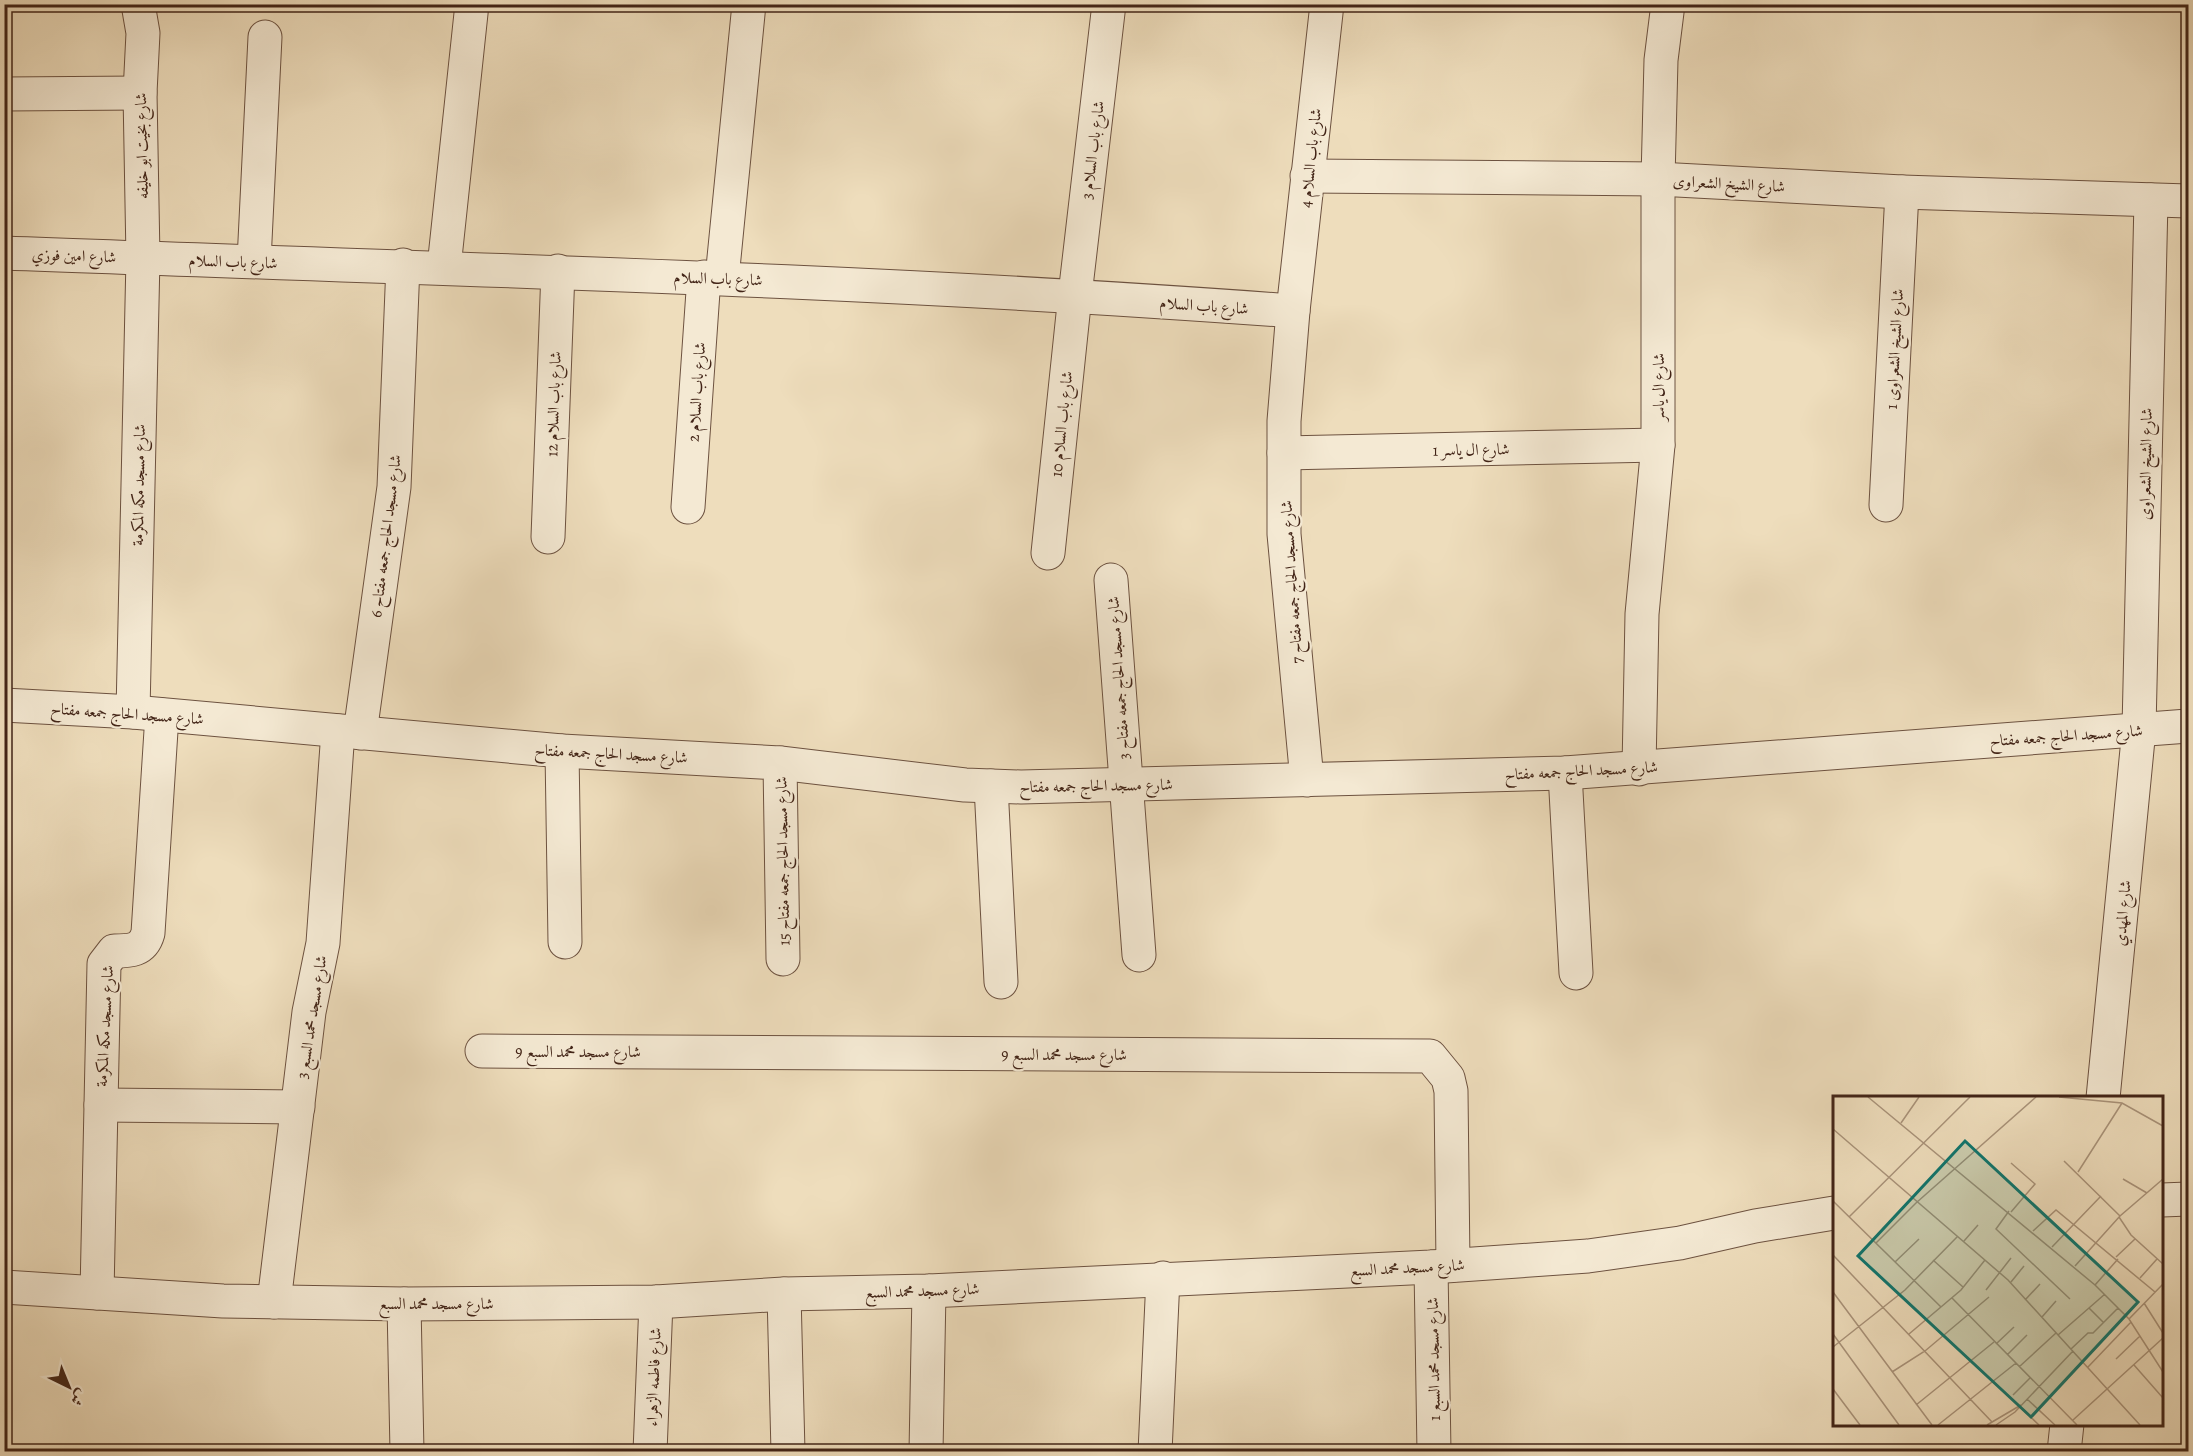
<svg xmlns="http://www.w3.org/2000/svg" width="2193" height="1456" font-family="Alegreya,Amiri,serif">
<rect width="100%" height="100%" fill="#eeddbc"/>
<filter id="stains"><feTurbulence type="fractalNoise" baseFrequency=".00333" numOctaves="4"/><feColorMatrix values="0 0 0 0 .2 0 0 0 0 .09 0 0 0 0 .02 0 0 0 .5 -.17"/></filter>
<radialGradient id="worn" r=".72"><stop offset=".6" stop-color="#630" stop-opacity="0"/><stop offset="1" stop-color="#630" stop-opacity=".3"/></radialGradient>
<g fill="none" stroke-linecap="round" stroke-linejoin="round">
<g stroke="#6d5240" stroke-width="35">
<g id="street">
<polyline points="4,94 140,93"/>
<polyline points="1307,176 1658,179 1902,192 2188,201"/>
<path d="M4 253C434 269 864 279 1293 311"/>
<polyline points="254,261 265,37"/>
<polyline points="444,267 472,4"/>
<polyline points="722,278 749,4"/>
<polyline points="1284,453 1658,445"/>
<polyline points="1886,505 1902,192"/>
<polyline points="688,507 704,277"/>
<polyline points="548,537 558,271"/>
<polyline points="1048,553 1075,295 1109,4"/>
<polyline points="1111,580 1139,955"/>
<polyline points="4,705 133,712 562,751 780,763 965,785 1021,787 1565,773 2188,726"/>
<polyline points="133,712 143,258 140,93 143,33 138,4"/>
<polyline points="360,733 394,487 403,265"/>
<polyline points="562,751 565,942"/>
<polyline points="780,763 783,959"/>
<polyline points="1639,769 1642,614 1658,445 1658,179 1661,60 1668,4"/>
<polyline points="1565,773 1576,973"/>
<polyline points="1307,780 1284,534 1284,421 1293,311 1327,4"/>
<polyline points="991,786 1001,982"/>
<polyline points="482,1051 1430,1056 1448,1078 1451,1091 1453,1265"/>
<polyline points="2103,1098 2139,729 2151,200"/>
<polyline points="101,1105 298,1107"/>
<polyline points="2162,1200 2188,1199"/>
<polyline points="1431,1267 1434,1452"/>
<polyline points="4,1287 223,1301 404,1304 656,1302 784,1294 929,1291 1431,1267 1588,1256 1680,1243 1755,1226 1834,1213"/>
<path d="M97 1293 104 964 114 951C130 951 143 951 148 933L162 715"/>
<polyline points="784,1294 788,1452"/>
<polyline points="274,1302 309,1012 323,943 338,731"/>
<polyline points="404,1304 407,1452"/>
<polyline points="650,1452 656,1302"/>
<polyline points="926,1452 929,1291"/>
<polyline points="1155,1452 1163,1278"/>
<polyline points="2064,1452 2067,1424"/>
</g>
</g>
<use href="#street" stroke="#f4e9d3" stroke-width="33"/>
</g>
<g text-anchor="middle" stroke-width="4.5" stroke-linejoin="round" paint-order="stroke">
<g font-size="16" fill="#422417" stroke="#f4e9d3">
<text transform="translate(141 146) rotate(-91)" y="6">شارع بخيت ابو خليفه</text>
<text transform="translate(1092 150) rotate(-83)" y="6">شارع باب السلام 3</text>
<text transform="translate(1310 158) rotate(-84)" y="6">شارع باب السلام 4</text>
<text transform="translate(1729 183) rotate(3)" y="6">شارع الشيخ الشعراوى</text>
<text transform="translate(74 255) rotate(2)" y="6">شارع امين فوزي</text>
<text transform="translate(233 261) rotate(2)" y="6">شارع باب السلام</text>
<text transform="translate(718 278) rotate(2)" y="6">شارع باب السلام</text>
<text transform="translate(1204 305) rotate(4)" y="6">شارع باب السلام</text>
<text transform="translate(1894 349) rotate(-87)" y="6">شارع الشيخ الشعراوى 1</text>
<text transform="translate(1658 387) rotate(-90)" y="6">شارع ال ياسر</text>
<text transform="translate(696 392) rotate(-86)" y="6">شارع باب السلام 2</text>
<text transform="translate(553 404) rotate(-88)" y="6">شارع باب السلام 12</text>
<text transform="translate(1061 424) rotate(-84)" y="6">شارع باب السلام 10</text>
<text transform="translate(1471 449) rotate(-1)" y="6">شارع ال ياسر 1</text>
<text transform="translate(2145 464) rotate(-89)" y="6">شارع الشيخ الشعراوى</text>
<text transform="translate(138 485) rotate(-89)" y="6">شارع مسجد مكه المكرمة</text>
<text transform="translate(385 536) rotate(-83)" y="6">شارع مسجد الحاج جمعه مفتاح 6</text>
<text transform="translate(1291 582) rotate(-94)" y="6">شارع مسجد الحاج جمعه مفتاح 7</text>
<text transform="translate(1118 678) rotate(-94)" y="6">شارع مسجد الحاج جمعه مفتاح 3</text>
<text transform="translate(127 713) rotate(4)" y="6">شارع مسجد الحاج جمعه مفتاح</text>
<text transform="translate(2066 735) rotate(-4)" y="6">شارع مسجد الحاج جمعه مفتاح</text>
<text transform="translate(611 753) rotate(3)" y="6">شارع مسجد الحاج جمعه مفتاح</text>
<text transform="translate(1581 770) rotate(-3)" y="6">شارع مسجد الحاج جمعه مفتاح</text>
<text transform="translate(1096 785) rotate(-1)" y="6">شارع مسجد الحاج جمعه مفتاح</text>
<text transform="translate(782 861) rotate(-91)" y="6">شارع مسجد الحاج جمعه مفتاح 15</text>
<text transform="translate(2122 913) rotate(-85)" y="6">شارع المهدي</text>
<text transform="translate(311 1017) rotate(-81)" y="6">شارع مسجد محمد السبع 3</text>
<text transform="translate(104 1026) rotate(-87)" y="6">شارع مسجد مكه المكرمة</text>
<text x="578" y="1057">شارع مسجد محمد السبع 9</text>
<text x="1064" y="1060">شارع مسجد محمد السبع 9</text>
<text transform="translate(1407 1267) rotate(-3)" y="6">شارع مسجد محمد السبع</text>
<text transform="translate(922 1290) rotate(-2)" y="6">شارع مسجد محمد السبع</text>
<text x="436" y="1309">شارع مسجد محمد السبع</text>
<text transform="translate(1433 1359) rotate(-91)" y="6">شارع مسجد محمد السبع 1</text>
<text transform="translate(653 1377) rotate(-88)" y="6">شارع فاطمه الزهراء</text>
</g>
</g>
<g transform="translate(1833 1096)">
<rect width="330" height="330" fill="#eeddbc"/>
<path fill="none" stroke="#a9937a" stroke-width="1.5" d="M35 1 262 189 296 223 330 276M226 1 289 7 330 30M68 27 86 1M0 33 175 184 307 329M231 65 287 120M245 76 289 7M290 83 314 97M0 105 108 211M176 115 163 133 237 203M178 116 202 88 178 67M16 121 137 1M286 121 298 139 330 168M200 135 223 114 322 196M131 145 145 129M43 147 83 107 203 1M219 151 268 100M0 159 159 326M283 161 302 143M100 164 130 191M62 166 86 143M242 170 287 120 330 83M307 182 324 163M178 186 191 170M262 189 285 163M153 194 178 162M0 196 99 329M119 202 244 329M192 204 207 188M311 207 330 237M256 212 271 227M209 221 223 205M296 223 330 188M0 238 66 329M76 238 128 194 152 164M225 239 272 198M163 248 181 231M0 251 72 194 125 140M238 253 255 237H260L285 212M174 259 194 239M283 263 307 240M301 269 330 302M186 271 223 237M255 271 298 226M59 276 92 255 156 201M0 293 27 329M180 299 197 282M194 303 222 329M83 309 161 246M187 311 206 329M240 324 330 242M105 329 183 267M154 329 188 309M163 329 182 316 240 255"/>
<path fill="#0f766e" fill-opacity="0.15" stroke="#0f766e" stroke-width="3" d="M132 45 305 206 198 321 25 160Z"/>
<rect width="330" height="330" fill="none" stroke="#422417" stroke-width="3"/>
</g>
<rect width="2193" height="1456" fill="none" stroke="#eeddbc" stroke-width="24"/>
<rect x="6" y="6" width="2181" height="1444" fill="none" stroke="#422417" stroke-width="3"/>
<rect x="12" y="12" width="2169" height="1432" fill="none" stroke="#422417" stroke-width="1.5"/>
<g transform="translate(69 1387) rotate(137)" stroke="#f4e9d3" stroke-width="4.5" paint-order="stroke">
<path d="M0-4.5L10 22L0 15L-10 22Z" fill="#422417"/>
<text y="-9" font-size="16" font-weight="bold" text-anchor="middle" fill="#422417">ش</text>
</g>
<rect width="100%" height="100%" filter="url(#stains)"/>
<rect width="100%" height="100%" fill="url(#worn)"/>
</svg>
